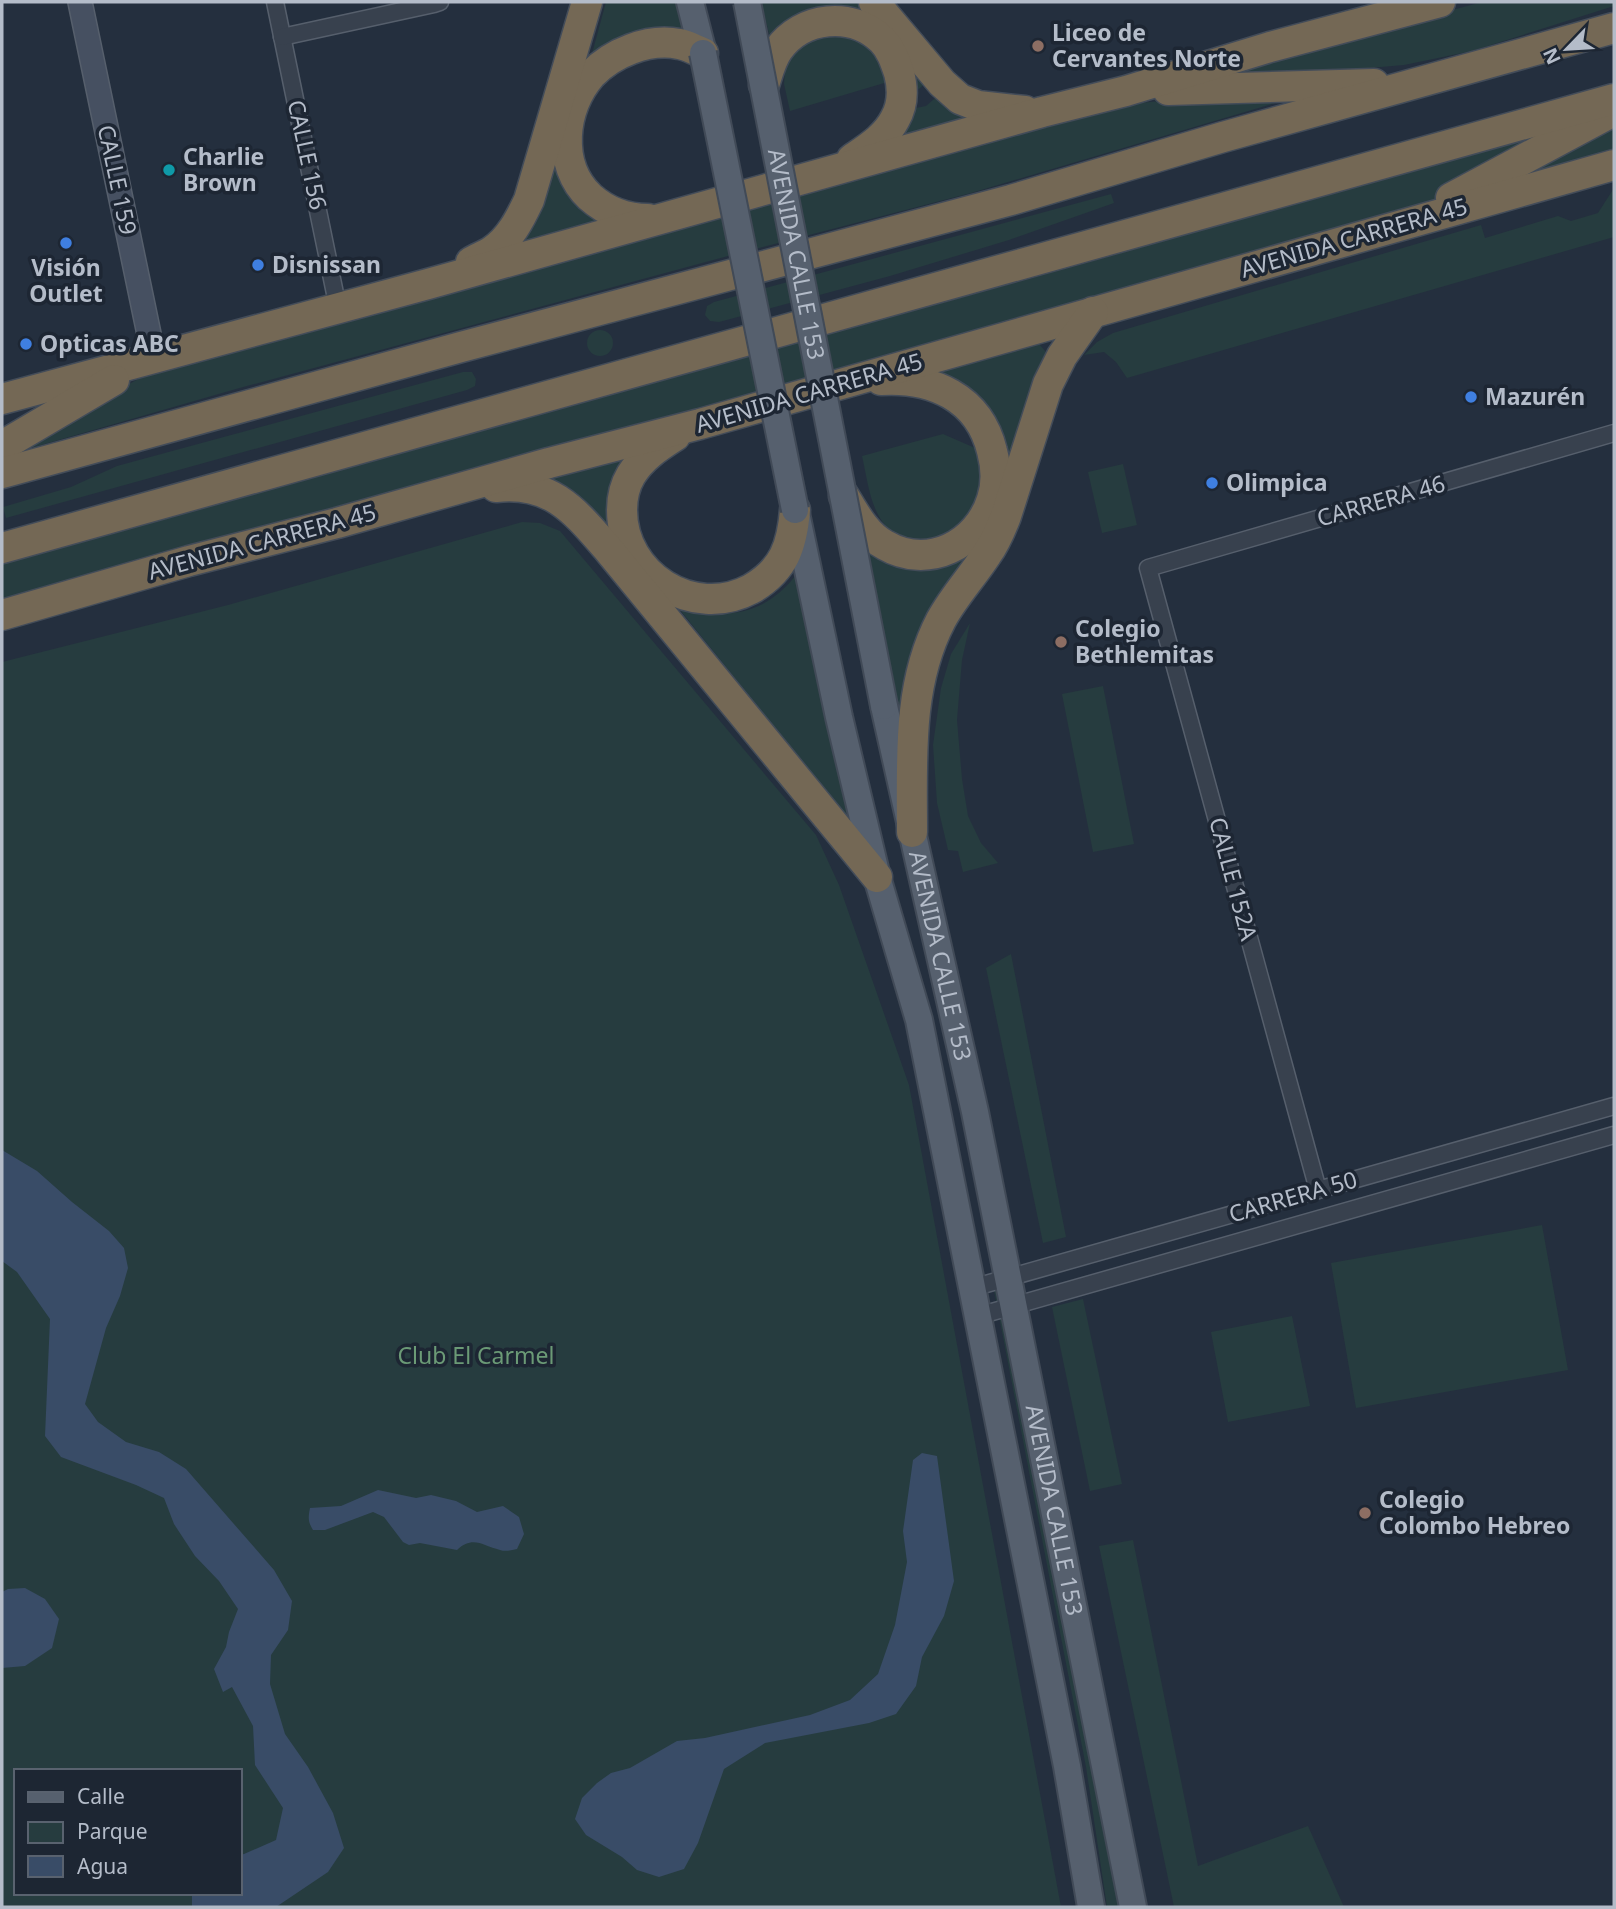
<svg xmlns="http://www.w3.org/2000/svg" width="1616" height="1909" font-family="'Noto Sans',sans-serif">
<rect width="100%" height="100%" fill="#242f3e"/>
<g fill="#263c3f" fill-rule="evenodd">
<polygon points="606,2 676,2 683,30 587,72"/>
<polygon points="761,2 862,2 930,79 911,96 875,21 771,41"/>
<polygon points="1482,2 1614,2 1614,6 1472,51 1404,65 1195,83 1293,53"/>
<polygon points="849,33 875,51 891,81 790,111 784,84 785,71 793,51 814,35"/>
<polygon points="940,94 987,118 894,142 906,110 926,106"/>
<polygon points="1209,97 1292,98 971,193 728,256 236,389 31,448 30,439 97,401 161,367 1126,104"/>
<polygon points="1614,119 1614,153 1494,187"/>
<path d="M1541 130 1544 139 1413 214 2 605V559L777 346C1034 281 1287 205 1541 130Z"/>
<path d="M555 143C558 168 560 195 582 210 590 215 601 217 609 221L513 246Z"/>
<polygon points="1614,188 1614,237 1127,378 1116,362 1104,352 1084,355 1097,342 1113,333 1481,225 1485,238 1558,216 1571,221 1598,213"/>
<polygon points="1111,194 1114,203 1009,240 890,276 719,322 710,321 705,315 707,306 714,302"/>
<circle cx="600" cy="343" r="13"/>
<polygon points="1035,339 1050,357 1007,490 930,369"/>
<polygon points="463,372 472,372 476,379 475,386 467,390 6,518 3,507 71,487 117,466"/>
<path d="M943 434 982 451V501C973 511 958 530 948 537 941 541 924 542 916 541 872 535 870 491 862 456Z"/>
<polygon points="637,453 619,537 579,498 541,480"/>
<polygon points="1123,464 1137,525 1102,533 1088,472"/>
<path d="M522 522 540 523 560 531 816 835 839 885 909 1085 1061 1907H2V662L228 605ZM16 1771H240V1893H16Z"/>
<polygon points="987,534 900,730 862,541 889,562"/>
<path d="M796 575 855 827 676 605C724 620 763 617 796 575Z"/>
<polygon points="970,623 962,660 957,720 962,779 968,816 981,843 998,863 963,872 958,851 948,850 937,803 933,745 941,688 951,654"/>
<polygon points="1103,686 1134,844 1093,852 1062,694"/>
<polygon points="1011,954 1066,1237 1043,1243 986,968"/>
<polygon points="1542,1225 1568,1370 1356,1408 1331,1263"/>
<polygon points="993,1285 996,1285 1120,1907 1107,1907 1086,1767"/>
<polygon points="1083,1299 1122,1484 1090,1491 1052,1307"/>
<polygon points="1292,1316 1310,1406 1228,1422 1211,1332"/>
<polygon points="1133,1540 1198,1866 1308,1826 1344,1907 1174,1907 1099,1546"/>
</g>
<g fill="#394c67">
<polygon points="2,1150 37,1171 72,1202 109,1231 124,1248 128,1268 120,1296 106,1328 85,1404 98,1422 126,1442 159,1452 186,1469 274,1570 292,1601 288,1630 271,1655 270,1684 285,1734 308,1767 333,1813 344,1848 328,1872 276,1907 192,1907 192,1893 240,1893 240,1855 244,1854 276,1840 283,1808 255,1765 253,1726 232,1687 223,1692 214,1669 226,1647 229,1632 238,1609 219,1581 195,1556 174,1524 164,1498 136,1485 61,1457 45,1436 50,1319 17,1272 2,1261"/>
<polygon points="922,1453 937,1456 954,1581 944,1616 922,1657 916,1686 896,1714 869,1723 765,1743 724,1769 698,1843 684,1869 659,1877 637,1870 622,1857 586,1835 575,1819 582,1798 597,1783 611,1773 630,1768 677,1741 705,1738 810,1715 850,1700 878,1674 895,1625 907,1562 903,1531 913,1460"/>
<path d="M378 1490 416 1498 431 1495 456 1501 477 1512 503 1506 519 1517 524 1534 517 1549C511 1550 506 1552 500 1550 483 1546 473 1535 457 1550L420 1543 409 1545 403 1542 384 1517 373 1512 325 1530H313C308 1522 308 1518 310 1508L341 1506Z"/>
<polygon points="25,1588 45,1599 59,1619 52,1648 25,1666 2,1668 2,1592 8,1589"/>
</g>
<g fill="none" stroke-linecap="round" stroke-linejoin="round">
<g stroke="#565f6c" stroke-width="19">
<g id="street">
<polyline points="275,2 338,308"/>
<polyline points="282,37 434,4 440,2"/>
<polyline points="1318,1190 1148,568 1614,433"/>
<polyline points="972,1288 1614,1106"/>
<polyline points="978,1316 1614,1135"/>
</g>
</g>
<g stroke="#565f6c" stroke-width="26">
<polyline id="secondary" points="80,2 154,358"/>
</g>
<g stroke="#414a57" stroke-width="30">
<g id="primary">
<polyline points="690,2 703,53"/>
<polyline points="796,513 839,717 877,877 919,1020 1067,1766 1091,1907"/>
<path id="s1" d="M884 706 975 1112 1133 1907"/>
</g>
</g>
<g stroke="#434c59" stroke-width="33">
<g id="highway">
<polyline points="874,2 942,83 960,99 978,106 1025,111"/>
<path d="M764 85C768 73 771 60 778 50 802 16 852 11 882 40 891 49 895 61 899 73 903 88 903 105 895 119 886 137 868 148 852 159"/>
<polyline points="1168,90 1374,84"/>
<polyline points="1451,198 1608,114"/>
<path d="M648 219C626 219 607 212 590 197 556 165 562 108 591 75 612 53 648 38 679 44 687 45 695 50 703 53"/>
<path d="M471 262C478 258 486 255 492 251 510 239 520 219 529 200L587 2"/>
<polyline points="2,399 428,284 1042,112 1126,91 1270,47 1440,2"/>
<path d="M675 436C658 447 642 457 631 475 625 485 622 498 622 510 622 575 693 620 751 589 784 570 792 546 795 510"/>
<polyline points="2,446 114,380"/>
<polyline points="2,473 461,347 1011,200 1223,137 1614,28"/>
<path d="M496 487C551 481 574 510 607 548L877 877"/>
<path d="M844 496C855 514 866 535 885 545 928 570 978 545 992 499 997 484 996 466 992 451 979 397 932 377 881 380"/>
<polyline points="2,548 1614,99"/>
<polyline points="2,615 189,561 337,523 549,463 700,424 1614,165"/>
<path d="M912 832C912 761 907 685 941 620 954 596 972 577 987 554 995 543 1001 529 1006 516L1048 384 1062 356 1093 312"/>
</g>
</g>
<use href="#street" stroke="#38414e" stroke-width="16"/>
<use href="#secondary" stroke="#465061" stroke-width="23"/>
<use href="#primary" stroke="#56606e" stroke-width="26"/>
<use href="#highway" stroke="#746855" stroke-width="30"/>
<g stroke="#414a57" stroke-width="30" stroke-linecap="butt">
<g id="primary-bridge">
<path id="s2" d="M747 2 884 706"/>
<polyline points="703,53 795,510"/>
</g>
</g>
<use href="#primary-bridge" stroke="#56606e" stroke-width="26"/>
</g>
<g fill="#8d6e63" stroke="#1d2633" stroke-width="2.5">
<circle cx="1038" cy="46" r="7"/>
<circle cx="1061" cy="642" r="7"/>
<circle cx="1365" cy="1513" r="7"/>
</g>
<circle fill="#0f9aa8" stroke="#1d2633" stroke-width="2.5" cx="169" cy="170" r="7"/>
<g fill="#3f7fe0" stroke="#1d2633" stroke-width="2.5">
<circle cx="66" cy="243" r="7"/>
<circle cx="258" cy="265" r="7"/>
<circle cx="26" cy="344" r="7"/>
<circle cx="1471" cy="397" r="7"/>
<circle cx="1212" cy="483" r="7"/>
</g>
<g text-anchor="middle" stroke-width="7" stroke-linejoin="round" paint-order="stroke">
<g font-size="23" font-weight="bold" fill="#b4bcc9" stroke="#1d2633" text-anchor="start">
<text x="1052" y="41">Liceo de<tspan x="1052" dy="26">Cervantes Norte</tspan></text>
<text x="183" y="165">Charlie<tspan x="183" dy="26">Brown</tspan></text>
<text x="272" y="273">Disnissan</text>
<text x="66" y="276" text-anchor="middle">Visión<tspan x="66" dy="26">Outlet</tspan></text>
<text x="40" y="352">Opticas ABC</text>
<text x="1485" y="405">Mazurén</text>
<text x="1226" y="491">Olimpica</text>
<text x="1075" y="637">Colegio<tspan x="1075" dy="26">Bethlemitas</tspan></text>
<text x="1379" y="1508">Colegio<tspan x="1379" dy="26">Colombo Hebreo</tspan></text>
</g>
<g font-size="23" fill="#b4bcc9" stroke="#1d2633">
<text transform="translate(307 155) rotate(78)" y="8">CALLE 156</text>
<text transform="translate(117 180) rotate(78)" y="8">CALLE 159</text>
<text transform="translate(1354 238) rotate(-16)" y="8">AVENIDA CARRERA 45</text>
<text dy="8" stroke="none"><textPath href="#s2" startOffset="257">AVENIDA CALLE 153</textPath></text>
<text transform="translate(809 393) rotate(-16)" y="8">AVENIDA CARRERA 45</text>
<text transform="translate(1381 501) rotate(-16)" y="8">CARRERA 46</text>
<text transform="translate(262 542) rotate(-15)" y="8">AVENIDA CARRERA 45</text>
<text transform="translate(1233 879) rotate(75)" y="8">CALLE 152A</text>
<text dy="8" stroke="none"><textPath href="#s1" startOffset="256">AVENIDA CALLE 153</textPath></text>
<text transform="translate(1293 1197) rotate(-16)" y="8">CARRERA 50</text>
<text dy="8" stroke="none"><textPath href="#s1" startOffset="822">AVENIDA CALLE 153</textPath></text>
</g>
<g font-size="23" fill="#6b9a76" stroke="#1d2633">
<text x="476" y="1364">Club El Carmel</text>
</g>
</g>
<rect width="1616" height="1909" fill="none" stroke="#b4bcc9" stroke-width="7"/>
<rect x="14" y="1769" width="228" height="126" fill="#1d2633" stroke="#59626f" stroke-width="2"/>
<rect x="28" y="1792" width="35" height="10" fill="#56606e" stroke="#59626f" stroke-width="2"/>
<text x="77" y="1804" font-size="21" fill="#b4bcc9">Calle</text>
<rect x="28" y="1822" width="35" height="21" fill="#263c3f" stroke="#59626f" stroke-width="2"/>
<text x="77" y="1839" font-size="21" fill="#b4bcc9">Parque</text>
<rect x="28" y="1856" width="35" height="21" fill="#394c67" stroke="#59626f" stroke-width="2"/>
<text x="77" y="1874" font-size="21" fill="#b4bcc9">Agua</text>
<g transform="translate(1567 49) rotate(245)" stroke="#1d2633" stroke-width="5" paint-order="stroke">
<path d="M0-5L12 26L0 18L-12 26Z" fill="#b4bcc9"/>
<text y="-10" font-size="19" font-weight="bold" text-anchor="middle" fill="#b4bcc9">N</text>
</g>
</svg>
